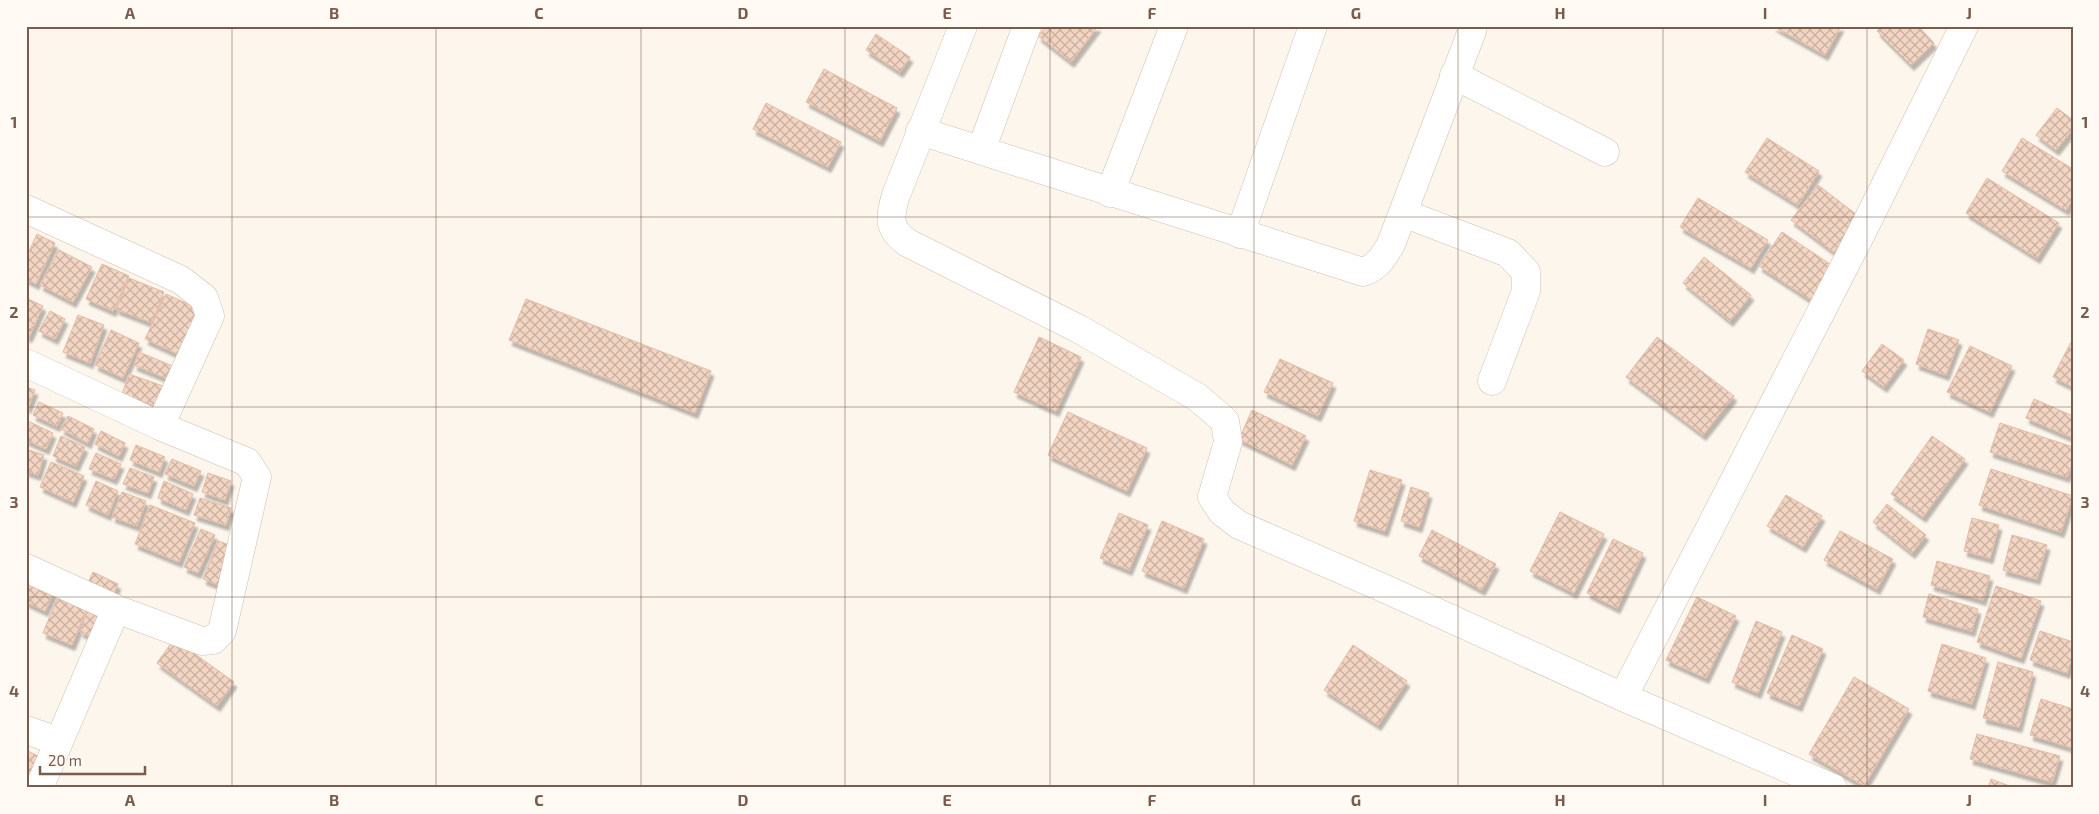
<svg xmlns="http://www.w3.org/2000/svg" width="2099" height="814" font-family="'Exo 2',sans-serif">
<defs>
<pattern id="building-cross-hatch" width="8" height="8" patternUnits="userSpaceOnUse" patternTransform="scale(1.25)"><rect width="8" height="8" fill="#f3d5c3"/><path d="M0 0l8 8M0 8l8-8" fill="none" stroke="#cab0a1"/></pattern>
<filter id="shadow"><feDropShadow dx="3" dy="5.5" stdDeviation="1" flood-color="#0004"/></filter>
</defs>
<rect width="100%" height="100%" fill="#fdf6ec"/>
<g fill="url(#building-cross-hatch)" stroke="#e6bba3" filter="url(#shadow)">
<polygon points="1046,26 1098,26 1071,62 1038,36"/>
<polygon points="1773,26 1841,26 1825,55"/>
<polygon points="1882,26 1918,26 1934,43 1911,65 1877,31"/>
<polygon points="876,34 910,57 900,72 866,50"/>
<polygon points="824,69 897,108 880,141 806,102"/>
<polygon points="766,103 841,142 828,167 753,129"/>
<polygon points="2057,108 2073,120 2073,129 2056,150 2036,135"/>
<polygon points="1767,138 1819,171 1798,205 1745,172"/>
<polygon points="2022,138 2073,169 2073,199 2066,210 2002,171"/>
<polygon points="1987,178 2059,223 2037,258 1966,213"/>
<polygon points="1818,185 1861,218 1834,252 1791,220"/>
<polygon points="1698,198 1768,240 1751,268 1680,227"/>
<polygon points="1782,232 1836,268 1814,302 1759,266"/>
<polygon points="37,234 55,243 36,284 26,279 26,258"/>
<polygon points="59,250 92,267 73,302 40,285"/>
<polygon points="1704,257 1751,295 1730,321 1683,283"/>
<polygon points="102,264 129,276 113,311 86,299"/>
<polygon points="129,278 164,292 152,323 116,309"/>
<polygon points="166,294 206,312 186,358 145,339"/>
<polygon points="26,298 43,306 29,337 26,336"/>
<polygon points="526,299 711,371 695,413 509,340"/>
<polygon points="50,311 65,319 55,339 39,331"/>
<polygon points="78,315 104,325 90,363 63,352"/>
<polygon points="1928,329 1959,340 1946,375 1916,364"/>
<polygon points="111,330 139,343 123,378 95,365"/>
<polygon points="1039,337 1081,357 1056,411 1014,392"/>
<polygon points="1657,337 1734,396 1703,435 1626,377"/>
<polygon points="2071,342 2073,343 2073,387 2053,377"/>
<polygon points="1882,344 1904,360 1884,387 1862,371"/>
<polygon points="1970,346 2012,366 1990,412 1947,392"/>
<polygon points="139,352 180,369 175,382 134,365"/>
<polygon points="1280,359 1333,383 1318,416 1264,392"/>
<polygon points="129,374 166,387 158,407 122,394"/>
<polygon points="26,387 35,390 28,408 26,407"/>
<polygon points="2034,399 2073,416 2073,438 2026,418"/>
<polygon points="39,402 63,413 57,426 33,415"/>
<polygon points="1252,410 1306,436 1292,465 1239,439"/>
<polygon points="1068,412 1147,448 1127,491 1048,455"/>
<polygon points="68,416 94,429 88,443 61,429"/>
<polygon points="28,421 53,433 46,449 26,440 26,426"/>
<polygon points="2000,423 2073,447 2073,461 2067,477 1990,452"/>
<polygon points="101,431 125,443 119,456 95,444"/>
<polygon points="61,436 85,447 76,466 53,456"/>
<polygon points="1932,436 1965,459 1923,517 1891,494"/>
<polygon points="136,445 165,457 159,472 130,460"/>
<polygon points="26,449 44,455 38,475 26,471"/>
<polygon points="96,453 121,464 114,479 89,469"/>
<polygon points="172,459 201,471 194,486 165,474"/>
<polygon points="51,462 84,476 73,502 40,487"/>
<polygon points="130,468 154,477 148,493 123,484"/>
<polygon points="1991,469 2073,496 2061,532 1979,505"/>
<polygon points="1370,470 1402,480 1385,531 1354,521"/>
<polygon points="208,473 231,481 225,500 202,492"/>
<polygon points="96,481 118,491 108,515 86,505"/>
<polygon points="164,481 193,494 186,510 158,498"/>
<polygon points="1411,487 1429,493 1419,527 1401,521"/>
<polygon points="122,492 146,501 137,526 112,517"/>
<polygon points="1786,495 1822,516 1803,547 1767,526"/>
<polygon points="200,498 231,508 226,525 194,515"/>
<polygon points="1887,504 1926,535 1912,553 1873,522"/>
<polygon points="150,505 195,523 179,562 135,544"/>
<polygon points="1560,512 1604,534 1574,593 1530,571"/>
<polygon points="1119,513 1148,525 1129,570 1100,558"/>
<polygon points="1972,518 1999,525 1990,558 1964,551"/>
<polygon points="1162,521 1204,539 1184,588 1142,571"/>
<polygon points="201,529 215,535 198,573 184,567"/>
<polygon points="1432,530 1496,564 1482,590 1419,556"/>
<polygon points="1840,531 1893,559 1877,589 1824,560"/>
<polygon points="2012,535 2047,545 2037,579 2003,570"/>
<polygon points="1613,539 1643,553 1617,608 1587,593"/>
<polygon points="218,541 239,548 224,587 203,579"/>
<polygon points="1937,561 1990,576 1983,600 1931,585"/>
<polygon points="93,572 118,584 113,595 88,583"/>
<polygon points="26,580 54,592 45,611 26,602"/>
<polygon points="1996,586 2041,601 2021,658 1977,642"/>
<polygon points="59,594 88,606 72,645 43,633"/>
<polygon points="1929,594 1978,609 1972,631 1923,617"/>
<polygon points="1697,597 1736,616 1706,678 1666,660"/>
<polygon points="87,612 108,620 101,640 80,632"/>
<polygon points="1756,621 1782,632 1758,693 1732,682"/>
<polygon points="2040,631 2073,642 2073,655 2067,673 2030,660"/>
<polygon points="1792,635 1823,649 1799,706 1767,693"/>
<polygon points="174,639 234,682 217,706 157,663"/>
<polygon points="1942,644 1986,658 1972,704 1928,691"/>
<polygon points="1353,645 1407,681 1378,725 1324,690"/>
<polygon points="1998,662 2033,672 2019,727 1983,718"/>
<polygon points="1854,677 1909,709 1864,786 1809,754"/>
<polygon points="2041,699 2073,709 2073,748 2030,735"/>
<polygon points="1977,734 2060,756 2052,782 1970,759"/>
<polygon points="28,751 44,759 26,784 26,754"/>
<polygon points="1991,779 2015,788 1988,788"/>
</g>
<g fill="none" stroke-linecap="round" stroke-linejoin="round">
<g stroke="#d1beb0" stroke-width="29">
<g id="minor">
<path d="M963 26 896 195C889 218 888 229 908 243L1079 329 1197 397 1225 421 1228 442 1212 497 1222 512 1239 525 1390 591 1623 697 1833 788"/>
<polyline points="1454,75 1605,152"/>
<path d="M920 131 1363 272C1378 267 1383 257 1391 244L1472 31"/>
<polyline points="981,150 1027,26"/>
<polyline points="1110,193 1174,26"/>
<polyline points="26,209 181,280 204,298 210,316 160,426"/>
<polyline points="1403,213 1508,253 1526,272 1526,291 1492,381"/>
<polyline points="1240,234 1313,26"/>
<polyline points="26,363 160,426 247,462 257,477 222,631 213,640 202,641 116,609 26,568"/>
<polyline points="1623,697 1861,234 1964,26"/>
<polyline points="26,730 58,741"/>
<polyline points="39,788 116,609"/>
</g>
</g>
<use href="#minor" stroke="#fff" stroke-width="28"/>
</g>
<path fill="none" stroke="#7a5c4d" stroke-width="1" stroke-opacity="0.55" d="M232 26V788M436 26V788M641 26V788M845 26V788M1050 26V788M1254 26V788M1458 26V788M1663 26V788M1867 26V788M26 217H2073M26 407H2073M26 597H2073"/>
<rect width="2099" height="814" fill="none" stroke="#fffaf3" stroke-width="55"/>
<path d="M40 766v8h105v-8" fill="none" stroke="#7a5c4d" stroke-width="2.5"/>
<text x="48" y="766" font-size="15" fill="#7a5c4d" stroke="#fffaf3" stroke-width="4" paint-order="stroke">20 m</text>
<rect x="28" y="28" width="2044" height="758" fill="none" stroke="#7a5c4d" stroke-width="2"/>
<g font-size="16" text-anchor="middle" font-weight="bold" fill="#7a5c4d">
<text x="130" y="19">A</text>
<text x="334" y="19">B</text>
<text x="539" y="19">C</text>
<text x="743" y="19">D</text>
<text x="947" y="19">E</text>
<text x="1152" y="19">F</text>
<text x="1356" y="19">G</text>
<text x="1560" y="19">H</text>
<text x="1765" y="19">I</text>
<text x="1969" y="19">J</text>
<text x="14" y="128">1</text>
<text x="2085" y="128">1</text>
<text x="14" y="318">2</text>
<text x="2085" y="318">2</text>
<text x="14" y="508">3</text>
<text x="2085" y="508">3</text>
<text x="14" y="697">4</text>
<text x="2085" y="697">4</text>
<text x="130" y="806">A</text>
<text x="334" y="806">B</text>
<text x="539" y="806">C</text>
<text x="743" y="806">D</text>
<text x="947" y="806">E</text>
<text x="1152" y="806">F</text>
<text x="1356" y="806">G</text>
<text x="1560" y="806">H</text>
<text x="1765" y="806">I</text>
<text x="1969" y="806">J</text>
</g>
</svg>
